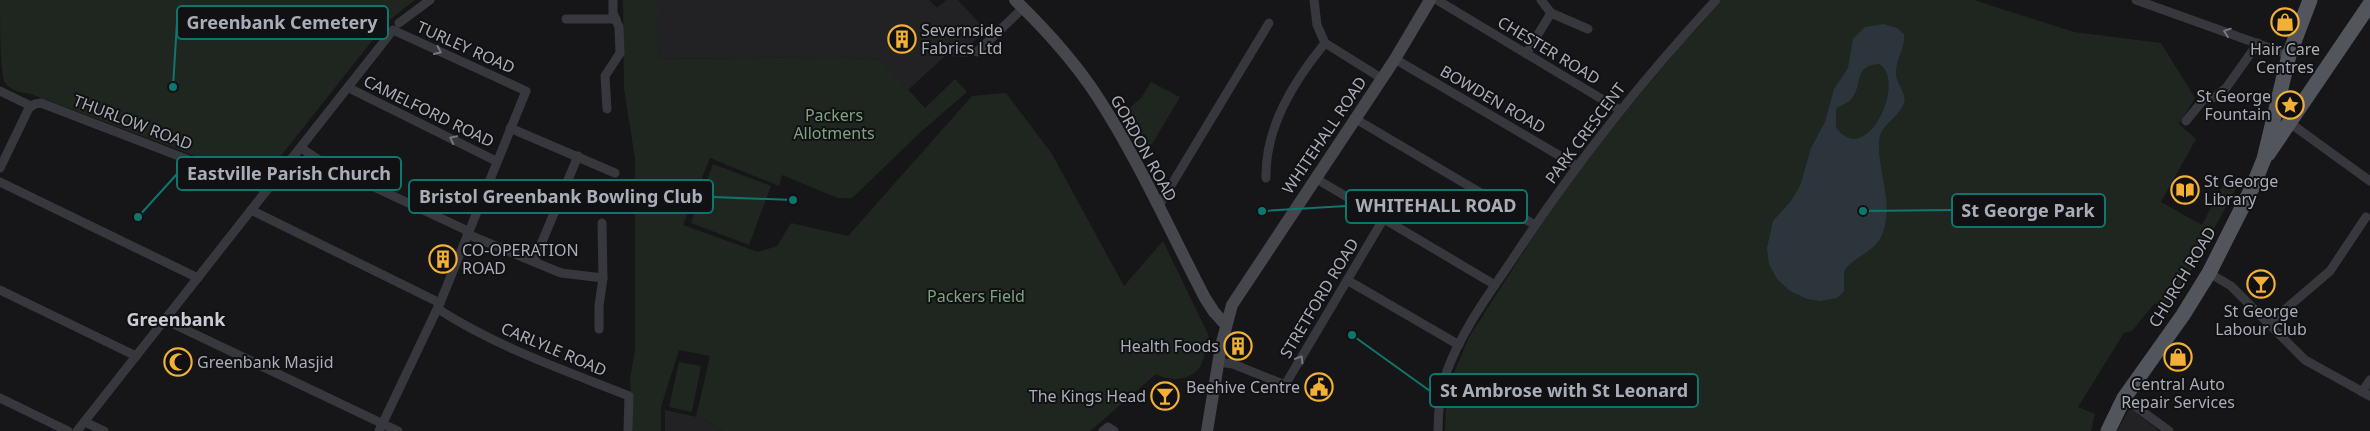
<svg xmlns="http://www.w3.org/2000/svg" width="2370" height="431" font-family="'Noto Sans',sans-serif">
<rect width="100%" height="100%" fill="#161618"/>
<g fill="#222225">
<polygon points="656,0 929,0 937,8 946,0 958,0 986,30 971,44 969,57 945,56 908,90 881,60 834,57 659,59"/>
<polygon points="2130,408 2158,430 2157,431 2117,431"/>
<polygon points="665,410 702,418 722,431 665,431"/>
</g>
<g fill="#1e261f">
<path d="M0 0H415L387 22 261 181 31 94C22 93 9 91 4 81 0 63 0 21 0 0Z"/>
<path d="M623 0H658L659 59 834 57 881 60 925 108 955 79 967 92 923 130 852 198H838L782 175 779 186 710 158 683 225 758 252 777 246 791 223 848 236 972 96 1006 93 1052 154 1124 286 1163 241 1209 336C1206 345 1205 359 1200 367 1190 381 1170 382 1156 374L1090 431H722L702 418 696 417 710 356 679 350 661 407V431H633L630 379 635 350V159L624 88Z"/>
<polygon points="1722,0 1974,0 2074,32 2161,43 2195,98 2179,124 2196,139 2161,202 2202,225 2224,183 2232,179 2238,185 2185,282 2164,311 2155,303 2132,331 2124,333 2078,407 2095,414 2091,431 1445,431 1446,407 1453,375 1469,337 1544,220 1583,163 1682,44"/>
<polygon points="1151,82 1180,97 1143,159 1120,116 1141,98"/>
<polygon points="713,164 771,186 749,245 691,223"/>
<polygon points="679,362 701,366 692,412 669,407"/>
</g>
<path fill="#2c353c" fill-rule="evenodd" d="M1884 24 1897 28 1904 34C1906 47 1895 60 1896 75 1897 84 1907 94 1904 103 1899 118 1880 124 1879 141 1877 172 1895 203 1882 235 1874 252 1858 255 1846 268L1844 272V291L1837 298 1820 301 1807 299 1790 291 1777 279 1769 264 1767 248 1773 221 1791 201 1800 186 1811 148 1825 122 1834 89 1848 68 1853 39 1865 27ZM1879 64C1908 80 1866 171 1836 127V109C1841 104 1848 104 1852 98 1863 85 1853 65 1879 64Z"/>
<g fill="none" stroke-linecap="round" stroke-linejoin="round">
<g stroke="#37383d" stroke-width="9">
<polyline points="1314,0 1317,25 1325,43 1381,78"/>
<polyline points="1437,0 1620,110"/>
<polyline points="1541,0 1551,13 1588,29"/>
<polyline points="2136,0 2289,55"/>
<polyline points="566,19 616,19"/>
<polyline points="399,23 430,0"/>
<polyline points="977,52 1023,8"/>
<polyline points="1526,54 1551,13"/>
<polyline points="1395,59 1577,166"/>
<polyline points="349,88 496,161"/>
<polyline points="0,91 31,106"/>
<polyline points="607,109 605,76 620,53 619,27 613,13 613,0"/>
<polyline points="1354,118 1535,225"/>
<polyline points="2186,121 2204,99 2215,97 2226,88 2258,43"/>
<polyline points="2290,123 2370,181"/>
<polyline points="510,128 615,173"/>
<polyline points="301,148 325,164 468,231"/>
<polyline points="0,168 29,108 35,104 41,103 267,190"/>
<path d="M1266 178C1265 127 1294 81 1325 43"/>
<polyline points="1315,178 1495,285"/>
<polyline points="0,182 198,278"/>
<polyline points="1158,207 1269,23"/>
<polyline points="251,210 440,303"/>
<polyline points="467,234 561,273 603,278"/>
<polyline points="534,261 578,156"/>
<polyline points="2209,273 2231,286 2305,360 2370,396"/>
<polyline points="1347,280 1459,345"/>
<polyline points="0,290 136,356"/>
<path d="M438 309C497 347 564 370 629 396L628 431"/>
<polyline points="165,320 398,431"/>
<polyline points="2268,324 2330,271 2366,217"/>
<polyline points="599,329 599,306 603,278 602,223"/>
<polyline points="1218,362 1233,364 1285,385 1384,218"/>
<polyline points="2362,392 2370,380"/>
<polyline points="0,398 68,431"/>
<polyline points="2124,398 2169,431"/>
<polyline points="85,422 104,431"/>
<polyline points="77,431 393,30 526,91 440,303 379,431"/>
<polyline points="1103,431 1108,427 1114,431"/>
<path d="M1438 431C1438 411 1440 391 1447 371 1461 332 1489 294 1512 260 1573 167 1641 81 1716 0"/>
</g>
<g stroke="#45474d" stroke-width="12">
<path d="M1015 0C1045 29 1074 61 1097 96 1138 159 1170 231 1205 298L1214 312 1226 325"/>
<polyline points="1207,431 1221,346 1232,305 1395,59 1430,0"/>
</g>
<g stroke="#53555c" stroke-width="15">
<polyline points="2268,154 2370,4"/>
<polyline points="2108,431 2124,398 2183,315 2209,273 2253,186 2264,159 2289,55 2310,0"/>
</g>
</g>
<defs><path id="oneway-chevron" d="M-2-3.5L2.5 0L-2 3.5" fill="none" stroke-width="1.6" stroke-linecap="round" stroke-linejoin="round" transform="scale(1.25)"/></defs>
<g stroke="#757881">
<use href="#oneway-chevron" transform="translate(2227 32) rotate(-161)"/>
<use href="#oneway-chevron" transform="translate(438 51) rotate(24)"/>
<use href="#oneway-chevron" transform="translate(453 139) rotate(-154)"/>
<use href="#oneway-chevron" transform="translate(1300 359) rotate(-59)"/>
</g>
<defs>
<g id="shop-ring" transform="scale(1.4375)"><circle r="9.5" fill="#111113" stroke="#f2b134" stroke-width="1.5"/><path d="M-5-2.5h2.3a2.7 3.5 0 0 1 5.4 0H5L5.5 6h-11ZM-1.5-2.5h3a1.5 2.3 0 0 0-3 0Z" fill="#f2b134"/></g>
<g id="building-ring" transform="scale(1.4375)"><circle r="9.5" fill="#111113" stroke="#f2b134" stroke-width="1.5"/><path d="M-4-6H4V6H1V3H-1V6H-4ZM-2.5-4.3h1.7v1.8h-1.7ZM.8-4.3h1.7v1.8H.8ZM-2.5-1h1.7V.8h-1.7ZM.8-1h1.7V.8H.8Z" fill="#f2b134"/></g>
<g id="sight-ring" transform="scale(1.4375)"><circle r="9.5" fill="#111113" stroke="#f2b134" stroke-width="1.5"/><path d="M0-6L1.8-2.2L6-1.7L2.9 1.2L3.7 5.4L0 3.3L-3.7 5.4L-2.9 1.2L-6-1.7L-1.8-2.2Z" fill="#f2b134"/></g>
<g id="library-ring" transform="scale(1.4375)"><circle r="9.5" fill="#111113" stroke="#f2b134" stroke-width="1.5"/><path d="M-6-4Q-3-5.5-.7-3.5V5Q-3 3-6 4ZM6-4Q3-5.5 .7-3.5V5Q3 3 6 4Z" fill="#f2b134"/></g>
<g id="bar-ring" transform="scale(1.4375)"><circle r="9.5" fill="#111113" stroke="#f2b134" stroke-width="1.5"/><path d="M-6-5H6L.8 .8V4.5H3.5V6h-7V4.5H-.8V.8Z" fill="#f2b134"/></g>
<g id="mosque-ring" transform="scale(1.4375)"><circle r="9.5" fill="#111113" stroke="#f2b134" stroke-width="1.5"/><path d="M3.5-4.9A6 6 0 1 0 3.5 4.9A5 5 0 1 1 3.5-4.9Z" fill="#f2b134"/></g>
<g id="civic-ring" transform="scale(1.4375)"><circle r="9.5" fill="#111113" stroke="#f2b134" stroke-width="1.5"/><path d="M-.6-6.5H3V-4.5H.6V-3L4-1V1h2V6H-6V1h2V-1L-.6-3ZM-1.2 2.5V6h2.4V2.5Z" fill="#f2b134"/></g>
</defs>
<g fill-rule="evenodd">
<use href="#shop-ring" x="2285" y="22"/>
<use href="#building-ring" x="902" y="39"/>
<use href="#sight-ring" x="2290" y="105"/>
<use href="#library-ring" x="2185" y="190"/>
<use href="#building-ring" x="443" y="259"/>
<use href="#bar-ring" x="2261" y="284"/>
<use href="#building-ring" x="1238" y="346"/>
<use href="#shop-ring" x="2178" y="357"/>
<use href="#mosque-ring" x="178" y="362"/>
<use href="#civic-ring" x="1319" y="387"/>
<use href="#bar-ring" x="1165" y="396"/>
</g>
<g text-anchor="middle" stroke-width="4" stroke-linejoin="round" paint-order="stroke">
<g font-size="16" fill="#a8adb8" stroke="#111113" text-anchor="start">
<text x="921" y="36">Severnside<tspan x="921" dy="18">Fabrics Ltd</tspan></text>
<text x="2285" y="55" text-anchor="middle">Hair Care<tspan x="2285" dy="18">Centres</tspan></text>
<text x="2271" y="102" text-anchor="end">St George<tspan x="2271" dy="18">Fountain</tspan></text>
<text x="2204" y="187">St George<tspan x="2204" dy="18">Library</tspan></text>
<text x="462" y="256">CO-OPERATION<tspan x="462" dy="18">ROAD</tspan></text>
<text x="2261" y="317" text-anchor="middle">St George<tspan x="2261" dy="18">Labour Club</tspan></text>
<text x="1219" y="352" text-anchor="end">Health Foods</text>
<text x="197" y="368">Greenbank Masjid</text>
<text x="2178" y="390" text-anchor="middle">Central Auto<tspan x="2178" dy="18">Repair Services</tspan></text>
<text x="1300" y="393" text-anchor="end">Beehive Centre</text>
<text x="1146" y="402" text-anchor="end">The Kings Head</text>
</g>
<g font-size="16" fill="#a8adb8" stroke="#111113">
<text transform="translate(466 47) rotate(24)" y="6">TURLEY ROAD</text>
<text transform="translate(1549 50) rotate(31)" y="6">CHESTER ROAD</text>
<text transform="translate(1493 99) rotate(30)" y="6">BOWDEN ROAD</text>
<text transform="translate(429 111) rotate(26)" y="6">CAMELFORD ROAD</text>
<text transform="translate(133 122) rotate(21)" y="6">THURLOW ROAD</text>
<text transform="translate(1585 133) rotate(-53)" y="6">PARK CRESCENT</text>
<text transform="translate(1324 135) rotate(-56)" y="6">WHITEHALL ROAD</text>
<text transform="translate(1144 148) rotate(61)" y="6">GORDON ROAD</text>
<text transform="translate(2182 277) rotate(-59)" y="6">CHURCH ROAD</text>
<text transform="translate(1319 298) rotate(-59)" y="6">STRETFORD ROAD</text>
<text transform="translate(554 349) rotate(23)" y="6">CARLYLE ROAD</text>
</g>
<g font-size="16" fill="#7fa381" stroke="#111113">
<text x="834" y="121">Packers<tspan x="834" dy="18">Allotments</tspan></text>
<text x="976" y="302">Packers Field</text>
</g>
<g font-size="18" font-weight="bold" fill="#c9ccd4" stroke="#111113">
<text x="176" y="326">Greenbank</text>
</g>
</g>
<path fill="none" stroke="#0f766e" stroke-width="2" d="M173 87L177 22M138 217L177 174M793 200L713 197M1262 211L1346 206M1863 211L1952 210M1352 335L1430 391"/>
<g fill="#0f766e" stroke="#111113" stroke-width="2">
<circle cx="173" cy="87" r="5"/>
<circle cx="138" cy="217" r="5"/>
<circle cx="793" cy="200" r="5"/>
<circle cx="1262" cy="211" r="5"/>
<circle cx="1863" cy="211" r="5"/>
<circle cx="1352" cy="335" r="5"/>
</g>
<g fill="#111113" stroke="#0f766e" stroke-width="2">
<rect x="177" y="6" width="211" height="33" rx="5"/>
<rect x="177" y="157" width="224" height="33" rx="5"/>
<rect x="409" y="180" width="304" height="33" rx="5"/>
<rect x="1346" y="190" width="181" height="33" rx="5"/>
<rect x="1952" y="194" width="153" height="33" rx="5"/>
<rect x="1430" y="374" width="268" height="33" rx="5"/>
</g>
<g font-size="18" text-anchor="middle" font-weight="bold" fill="#a8adb8">
<text x="282" y="29">Greenbank Cemetery</text>
<text x="289" y="180">Eastville Parish Church</text>
<text x="561" y="203">Bristol Greenbank Bowling Club</text>
<text x="1436" y="212">WHITEHALL ROAD</text>
<text x="2028" y="217">St George Park</text>
<text x="1564" y="397">St Ambrose with St Leonard</text>
</g>
</svg>
